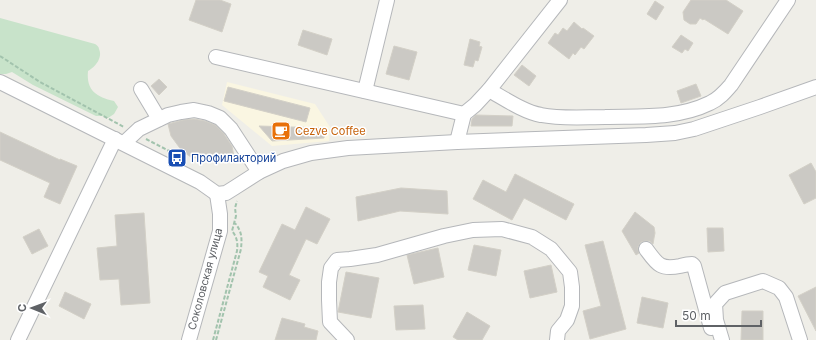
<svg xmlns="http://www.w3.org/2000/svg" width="816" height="340" font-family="Inter,sans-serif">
<rect width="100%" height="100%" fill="#efeee8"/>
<polygon fill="#faf6e2" points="227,82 315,104 330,127 329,141 272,146 222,105"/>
<path fill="#c8e3ca" d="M0 18 95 44C97 45 99 47 99 49 103 58 95 67 88 71 86 91 97 97 114 101L118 107 114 114 108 118 102 116H96L33 85 12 72 6 74H0Z"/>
<g fill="#cbc9c4" stroke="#d3d0c7">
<polygon points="196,0 220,0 231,4 222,32 189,20"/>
<polygon points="691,0 726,0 743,11 728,34 704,19 703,20 700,18 696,24 690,24 684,20 683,12"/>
<polygon points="655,1 664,7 656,20 647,14"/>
<polygon points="574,22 582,29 583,28 594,36 584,49 581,47 575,55 573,53 569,59 548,43 555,33 558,35 563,28 567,31"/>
<polygon points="303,30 332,39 327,55 298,45"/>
<polygon points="681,35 693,43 688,51 685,49 682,53 672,47"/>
<polygon points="470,39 480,42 479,46 482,47 478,61 475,60 473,67 464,65"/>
<polygon points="394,46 417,52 409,80 386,74"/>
<polygon points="522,65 536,76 529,86 514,75"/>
<polygon points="159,79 167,87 159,95 151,86"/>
<polygon points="696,84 701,96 681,103 677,91"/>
<polygon points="228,87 310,108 306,122 224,101"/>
<polygon points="476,115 513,116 512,126 471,126 472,119"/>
<polygon points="194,119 205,121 215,125 224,134 232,146 234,157 213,161 191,157 182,151 171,136 168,124 183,120"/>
<polygon points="259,126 325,128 324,138 272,141"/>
<polygon points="0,132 60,160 60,159 77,166 60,204 44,197 50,183 0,160"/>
<polygon points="811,163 816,172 816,198 804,204 789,175"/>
<polygon points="515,174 574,204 566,220 524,198 512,220 473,199 483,180 506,192"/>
<polygon points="401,188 447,191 448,214 400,211 358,221 356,197"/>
<polygon points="306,207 330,219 317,244 306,239 289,275 300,280 290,300 263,287 268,276 259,272 282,224 295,230"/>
<polygon points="635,212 654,227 655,233 654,238 653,244 650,241 645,241 641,242 638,246 638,250 639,253 636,255 622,231"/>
<polygon points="144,213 150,303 121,305 119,279 100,280 97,248 117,246 115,215"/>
<polygon points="707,228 723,228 724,251 708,252"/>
<polygon points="39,229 48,246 32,254 23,237"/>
<polygon points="603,241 626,329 590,339 583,311 601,306 585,245"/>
<polygon points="474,245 501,250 496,276 468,270"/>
<polygon points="438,248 444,277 414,284 407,255"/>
<polygon points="551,265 557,292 530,298 524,271"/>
<polygon points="346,272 379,278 371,318 338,312"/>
<polygon points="816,287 816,331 798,296"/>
<polygon points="65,292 91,304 84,319 59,306"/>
<polygon points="642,297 668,303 663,328 637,323"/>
<polygon points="423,305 425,329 396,330 394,306"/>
<polygon points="742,311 763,311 763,340 741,340"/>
<polygon points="467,312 490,326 482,340 458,340 453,337"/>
<polygon points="282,318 305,324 304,327 318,331 316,340 275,340"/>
</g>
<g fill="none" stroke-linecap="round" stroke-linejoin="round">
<g stroke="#b5b7ba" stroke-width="16">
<g id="minor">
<polyline points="216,57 464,114"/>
<polyline points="0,82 200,182 217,194 226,193 234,188 259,172 283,161 311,153 348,148 457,142 646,135 675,133 694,129 760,107 816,87"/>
<polyline points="141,89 159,119"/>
<path d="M489 90C505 99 524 112 541 115 561 119 585 117 605 117 641 116 677 119 710 103 719 99 725 92 731 85L788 0"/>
<polyline points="365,91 387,0"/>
<polyline points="457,142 464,114 475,105 489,90 560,0"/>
<polyline points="124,143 139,129 168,115 181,112 194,110 208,113 220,118 231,129 259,172"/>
<path d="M646 249C657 264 660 270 680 266 684 265 688 264 692 264L694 266 711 328"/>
<polyline points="18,340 115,139"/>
<polyline points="189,340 220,231 220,214 217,194"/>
<polyline points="347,340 330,322 329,300 329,282 331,268 337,260 350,259 377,255 444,236 473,230 502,229 532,237 551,249 570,272 572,287 572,306 567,320 558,331 557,340"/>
<polyline points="722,340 716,320 715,304 725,293 763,281 779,288 786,297 800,340"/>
</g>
</g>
<g stroke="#a2c3ad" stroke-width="2" stroke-dasharray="4 2" stroke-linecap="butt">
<polyline points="0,56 40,82 124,127"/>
<polyline points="146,139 177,155"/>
<path d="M213 340 237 251C238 243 237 237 232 231L236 216 235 208 237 201"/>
<path d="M216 340 241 249C242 237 242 232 235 223"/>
</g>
<use href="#minor" stroke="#fff" stroke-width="14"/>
</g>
<defs>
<g id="cafe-square" transform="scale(1)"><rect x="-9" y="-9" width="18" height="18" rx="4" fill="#e8710a" stroke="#fff"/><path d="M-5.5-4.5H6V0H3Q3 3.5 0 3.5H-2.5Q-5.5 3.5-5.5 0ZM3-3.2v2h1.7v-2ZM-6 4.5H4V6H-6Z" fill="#fff"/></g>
<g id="bus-square" transform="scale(1)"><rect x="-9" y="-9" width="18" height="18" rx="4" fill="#1a4fb4" stroke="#fff"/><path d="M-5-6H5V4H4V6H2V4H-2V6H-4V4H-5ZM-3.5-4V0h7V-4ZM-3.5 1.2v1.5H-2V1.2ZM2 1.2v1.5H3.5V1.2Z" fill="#fff"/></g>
</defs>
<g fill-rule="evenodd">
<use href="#cafe-square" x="281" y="131"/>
<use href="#bus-square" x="177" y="158"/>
</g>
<g text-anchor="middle" stroke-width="3" stroke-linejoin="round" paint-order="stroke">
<g font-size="11" fill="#c56008" stroke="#fff" text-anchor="start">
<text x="295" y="135">Cezve Coffee</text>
</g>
<g font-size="11" fill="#164399" stroke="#fff" text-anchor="start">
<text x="191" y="162">Профилакторий</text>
</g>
<g font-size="11" fill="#5f6266" stroke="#fff">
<text transform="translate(205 279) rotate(-75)" y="4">Соколовская улица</text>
</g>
</g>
<g transform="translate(32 308) rotate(271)" stroke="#ffffff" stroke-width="3" paint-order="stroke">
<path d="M0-3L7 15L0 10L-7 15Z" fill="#5f6266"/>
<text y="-6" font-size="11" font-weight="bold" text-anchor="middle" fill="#5f6266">С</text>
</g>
<path d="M676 320v6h85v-6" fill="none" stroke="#5f6266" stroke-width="2"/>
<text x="682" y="320" font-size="12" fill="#5f6266" stroke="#ffffff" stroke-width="3" paint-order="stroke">50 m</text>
</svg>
